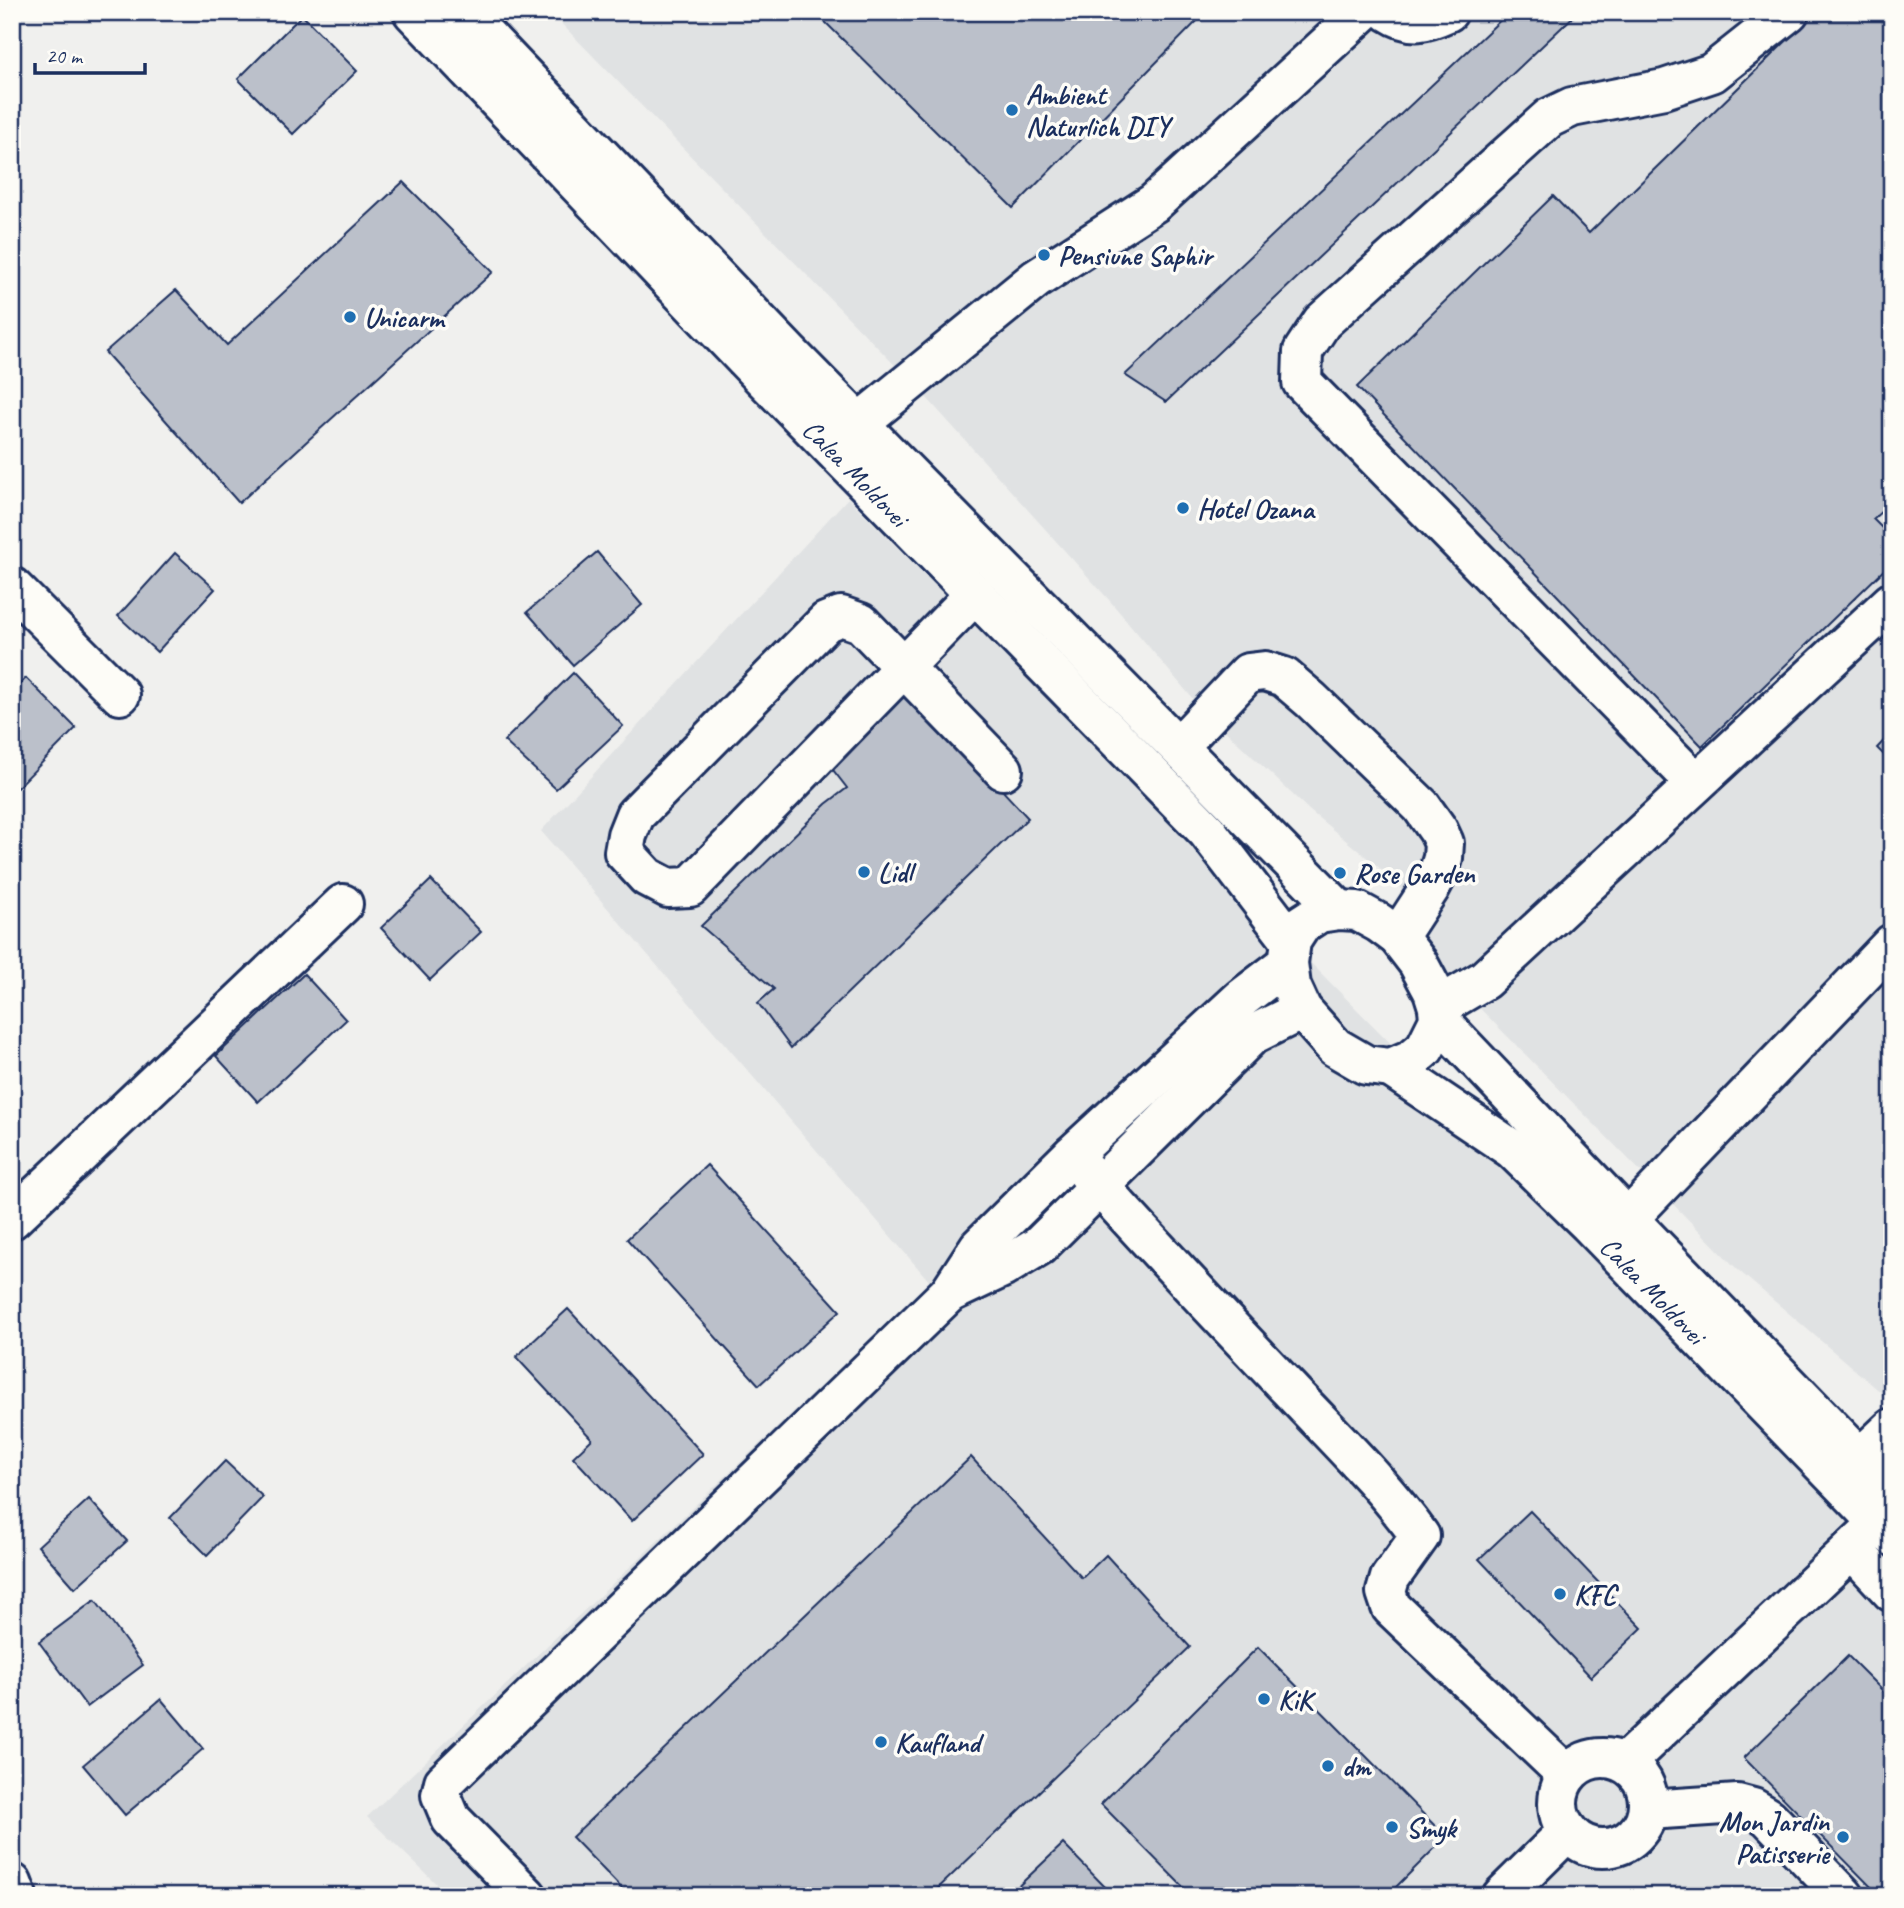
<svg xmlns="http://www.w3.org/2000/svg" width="1904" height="1908" font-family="Caveat,sans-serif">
<rect width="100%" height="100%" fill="#f0f0ee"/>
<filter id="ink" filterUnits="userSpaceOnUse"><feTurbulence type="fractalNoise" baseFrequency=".0143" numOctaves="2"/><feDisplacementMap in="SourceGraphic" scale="14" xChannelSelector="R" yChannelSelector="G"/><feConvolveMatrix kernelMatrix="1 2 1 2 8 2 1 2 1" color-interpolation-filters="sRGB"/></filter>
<g filter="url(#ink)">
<g fill="#e0e2e3">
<polygon points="550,12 1892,12 1892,1382 1883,1394 1738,1270 1444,972 1398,883 1310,811 1199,706 1110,601 927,398"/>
<polygon points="848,498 1892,1547 1892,1896 449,1896 367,1817 930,1282 541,831"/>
</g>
<g fill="#bbc0ca" stroke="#1b2f5e" stroke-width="2">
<polygon points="815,12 1206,12 1013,208"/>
<polygon points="1509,12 1578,12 1166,402 1125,375"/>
<polygon points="1816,12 1892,12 1892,502 1873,519 1892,538 1892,562 1702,746 1357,387 1553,196 1589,233"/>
<polygon points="302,15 357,71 293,134 238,79"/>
<polygon points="403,182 493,272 239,503 105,352 176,290 227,345"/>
<polygon points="597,552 642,605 573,665 527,612"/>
<polygon points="175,553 215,589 157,652 118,616"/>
<polygon points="573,673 623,726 556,789 504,741"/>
<polygon points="26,678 76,728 17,788 12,784 12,692"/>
<polygon points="908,689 1028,818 791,1048 758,1003 774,989 701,926 826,804 847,788 830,766"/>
<polygon points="1892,732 1892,763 1877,748"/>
<polygon points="431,880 481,932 430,980 381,928"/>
<polygon points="304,974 346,1020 258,1102 216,1056"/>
<polygon points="707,1165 840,1311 759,1385 627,1239"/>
<polygon points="568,1309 703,1454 632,1521 573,1457 592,1439 516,1357"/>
<polygon points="971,1457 1082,1578 1106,1555 1190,1647 930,1896 629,1896 572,1837"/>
<polygon points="225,1461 263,1497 207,1555 170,1518"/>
<polygon points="89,1499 127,1541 75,1588 38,1546"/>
<polygon points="1530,1511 1642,1628 1591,1677 1479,1559"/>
<polygon points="95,1600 143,1665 87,1707 39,1642"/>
<polygon points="1258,1647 1446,1837 1387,1896 1192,1896 1101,1804"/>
<polygon points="1848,1656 1892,1700 1892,1896 1880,1896 1744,1758"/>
<polygon points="161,1699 203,1749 125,1815 83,1765"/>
<polygon points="1063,1844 1114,1896 1008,1896"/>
</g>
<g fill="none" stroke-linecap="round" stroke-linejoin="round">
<g stroke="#1b2f5e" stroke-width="44">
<g id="minor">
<path d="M1389 12C1412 27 1426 22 1448 12"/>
<polyline points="859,423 1036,279 1154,203 1363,12"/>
<polyline points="12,587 120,695"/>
<polyline points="975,594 690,887 668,888 647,877 624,852 627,835 635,815 826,622 841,616 861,623 1003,770"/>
<polyline points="1179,746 1248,673 1265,671 1284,677 1311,700 1421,806 1438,830 1444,843 1443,858 1439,871 1430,888 1398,937"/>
<polyline points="1696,783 1302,382 1303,351 1322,322 1549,118 1572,107 1664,89 1712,73 1789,12"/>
<polyline points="1438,1007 1484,980 1892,602"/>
<path d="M1072 1155C1142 1235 1216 1312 1289 1389 1334 1437 1382 1483 1420 1536L1390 1578 1386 1592 1391 1607 1567 1775"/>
<polyline points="12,1219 343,904"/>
<polyline points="1628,1219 1892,944"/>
<polyline points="949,1293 1004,1267 1039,1246 1252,1035 1302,1010"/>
<polyline points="1860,1458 1892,1428"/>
<polyline points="1852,1549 1892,1592"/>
<circle cx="1603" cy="1803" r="45"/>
<polyline points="1625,1763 1879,1523"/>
<polyline points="1648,1810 1738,1804 1753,1808 1768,1817 1844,1896"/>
<polyline points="12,1883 17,1896"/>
<polyline points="527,1896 451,1819 441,1795 444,1782 949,1293 979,1247 1072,1155 1242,998 1288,963"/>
<polyline points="1502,1896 1568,1831"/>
</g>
</g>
<g stroke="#1b2f5e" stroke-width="44">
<g id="major">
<path id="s1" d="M413 12 763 378 1207 831 1291 941"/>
<polyline points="463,12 789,353 1339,910"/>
<polygon points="1339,910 1357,911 1379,923 1398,937 1418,963 1433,991 1438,1007 1439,1020 1425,1048 1412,1059 1391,1068 1366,1065 1335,1047 1302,1010 1291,986 1288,963 1291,941 1302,924 1319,913"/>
<polyline points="1439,1020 1612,1202 1892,1491"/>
<path id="s2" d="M1391 1068 1512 1149 1589 1224 1892 1536"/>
</g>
</g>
<use href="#minor" stroke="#fdfcf7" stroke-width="38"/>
<use href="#major" stroke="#fdfcf7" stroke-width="38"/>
</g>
</g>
<g fill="#1f6fb2" stroke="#fdfcf7" stroke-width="2.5">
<circle cx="1012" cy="110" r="7"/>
<circle cx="1044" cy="255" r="7"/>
<circle cx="350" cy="317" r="7"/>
<circle cx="1183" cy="508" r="7"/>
<circle cx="864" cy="872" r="7"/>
<circle cx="1340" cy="873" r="7"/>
<circle cx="1560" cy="1594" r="7"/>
<circle cx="1264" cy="1699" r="7"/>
<circle cx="881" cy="1742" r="7"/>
<circle cx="1328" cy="1766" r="7"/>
<circle cx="1392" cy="1827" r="7"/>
<circle cx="1843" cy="1837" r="7"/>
</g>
<g text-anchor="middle" stroke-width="7" stroke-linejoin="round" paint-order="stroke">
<g font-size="28" font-weight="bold" fill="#1b2f5e" stroke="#fdfcf7" text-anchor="start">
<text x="1026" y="104">Ambient<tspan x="1026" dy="32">Naturlich DIY</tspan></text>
<text x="1058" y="265">Pensiune Saphir</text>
<text x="364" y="327">Unicarm</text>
<text x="1197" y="518">Hotel Ozana</text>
<text x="878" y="882">Lidl</text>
<text x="1354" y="883">Rose Garden</text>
<text x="1574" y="1604">KFC</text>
<text x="1278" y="1709">KiK</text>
<text x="895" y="1752">Kaufland</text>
<text x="1342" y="1776">dm</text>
<text x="1829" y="1831" text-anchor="end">Mon Jardin<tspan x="1829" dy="32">Patisserie</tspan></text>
<text x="1406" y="1837">Smyk</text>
</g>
<g font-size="28" fill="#1b2f5e" stroke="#fdfcf7">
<text dy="10" stroke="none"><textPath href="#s1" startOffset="639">Calea Moldovei</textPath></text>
<text dy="10" stroke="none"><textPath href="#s2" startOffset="345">Calea Moldovei</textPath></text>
</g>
</g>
<rect width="1904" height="1908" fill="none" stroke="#fdfcf7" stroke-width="42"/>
<rect x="21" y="21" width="1862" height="1866" fill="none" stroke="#1b2f5e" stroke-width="2.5" filter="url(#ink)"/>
<path d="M35 63v10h110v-10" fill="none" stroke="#1b2f5e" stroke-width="3.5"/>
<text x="46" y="63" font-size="21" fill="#1b2f5e" stroke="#fdfcf7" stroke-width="5" paint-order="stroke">20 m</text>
</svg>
